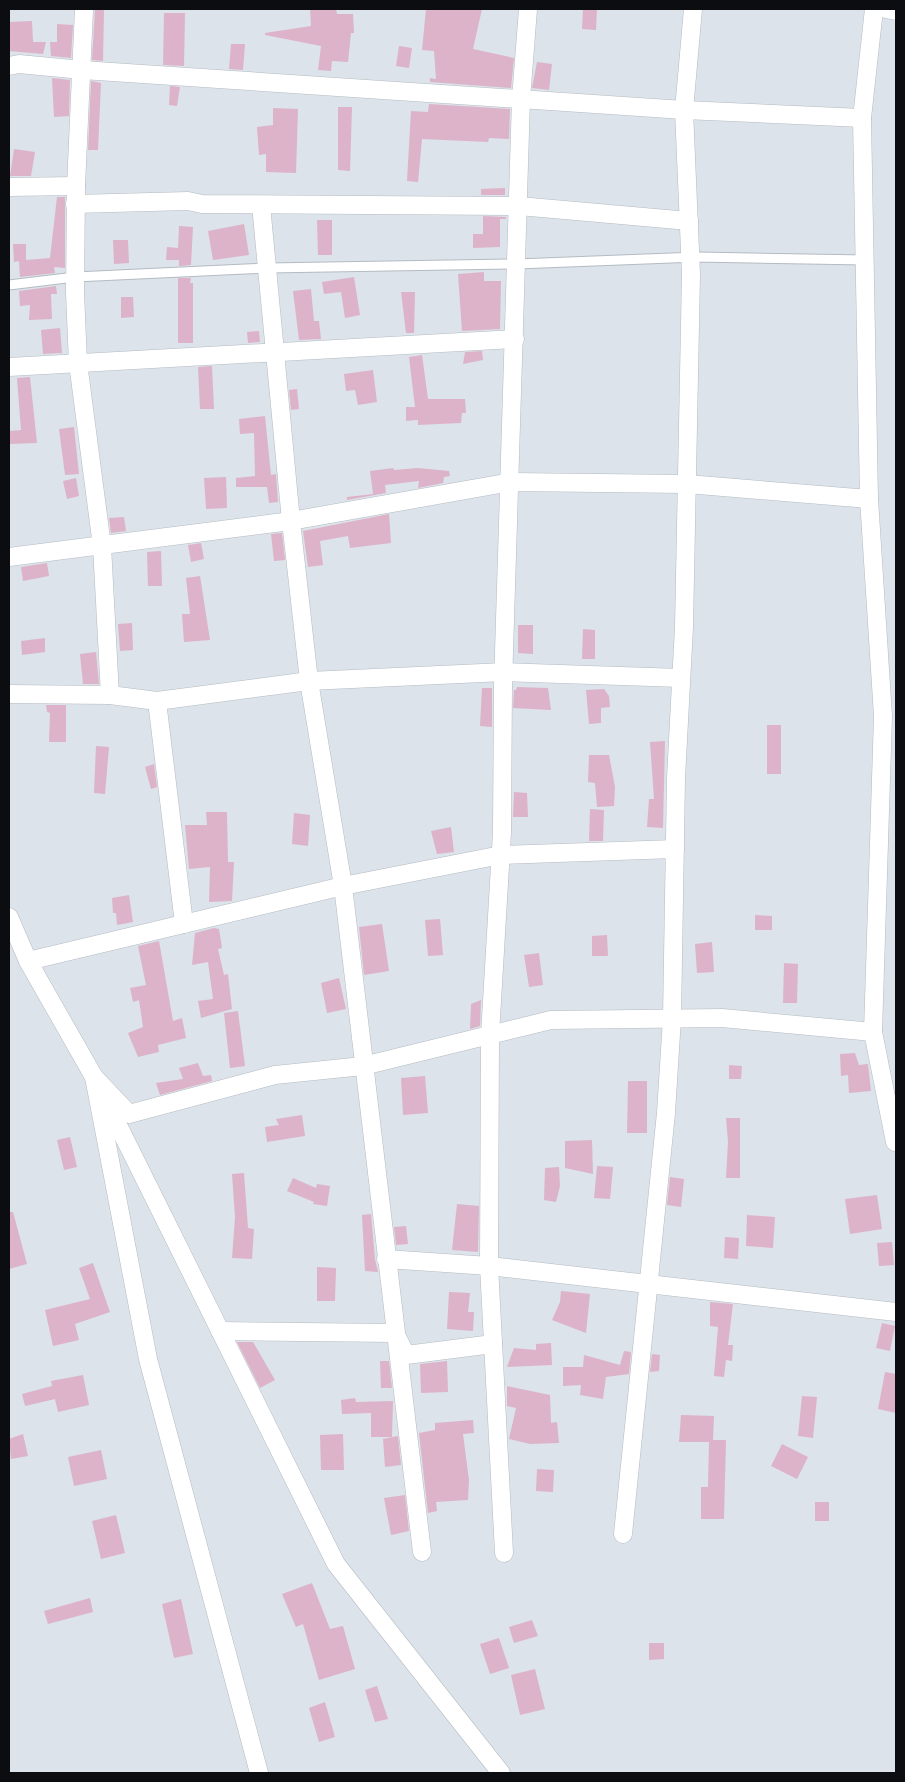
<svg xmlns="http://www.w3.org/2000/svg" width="905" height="1782" font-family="Signika,sans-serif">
<rect width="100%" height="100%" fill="#dce3ea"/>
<g fill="#ddb3c9">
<polygon points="95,9 104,9 103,61 92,60"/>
<polygon points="310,9 336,9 337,14 353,14 354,33 351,33 348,62 332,61 331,71 318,70 321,46 265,35 265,33 311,26"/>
<polygon points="426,9 482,9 473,49 514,58 511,88 430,82 430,78 436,79 434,51 422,50"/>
<polygon points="583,9 597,9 596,30 582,29"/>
<polygon points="164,13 185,13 184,66 163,65"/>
<polygon points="32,21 33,42 46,42 43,54 9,51 9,22"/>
<polygon points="57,24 73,25 71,58 51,56 50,42 57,42"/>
<polygon points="231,44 245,44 243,70 229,69"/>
<polygon points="399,46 412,48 409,68 396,66"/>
<polygon points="537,62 552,64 549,90 532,88"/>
<polygon points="52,78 70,80 69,116 54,117"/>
<polygon points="91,81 101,83 98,150 88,150"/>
<polygon points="170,86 180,87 177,106 169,105"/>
<polygon points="429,104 510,109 509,139 489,138 488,142 422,139 418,182 407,181 411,111 428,112"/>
<polygon points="338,107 352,107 350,171 338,170"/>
<polygon points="273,108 298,109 296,173 266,172 266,154 259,155 257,127 273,125"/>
<polygon points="14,149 35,152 31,176 10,176"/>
<polygon points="505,188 505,195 481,195 481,189"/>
<polygon points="57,197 65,197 65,268 54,267 55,273 20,277 19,261 14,262 13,244 26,244 26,260 50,258"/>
<polygon points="483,216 506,217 506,219 500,219 500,247 473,248 473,234 483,234"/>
<polygon points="317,220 332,220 332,255 318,255"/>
<polygon points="244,224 249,255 213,260 208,231"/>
<polygon points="179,226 193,227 191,265 179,266 179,260 166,260 167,247 178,248"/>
<polygon points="113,240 128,240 129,263 114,264"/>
<polygon points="484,272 484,281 501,281 500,329 462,331 458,274"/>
<polygon points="354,277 360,315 345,318 341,292 324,294 322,282"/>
<polygon points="178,278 191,278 190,283 193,283 193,343 178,343"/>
<polygon points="56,286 57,294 51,294 52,319 29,320 30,305 20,306 19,291"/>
<polygon points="311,289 314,321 319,321 321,339 299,340 293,291"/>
<polygon points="401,292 415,292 414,333 406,333"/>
<polygon points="121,297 133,297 134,317 121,318"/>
<polygon points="60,328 62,353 43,354 41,330"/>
<polygon points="259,331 260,342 248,343 247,332"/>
<polygon points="482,351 483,360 463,364 465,352"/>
<polygon points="422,355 428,399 465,399 466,413 462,413 461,423 418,425 418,420 406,421 406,407 415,407 409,357"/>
<polygon points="212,366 214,409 200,409 198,367"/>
<polygon points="373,370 377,402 358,405 355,390 346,391 344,374"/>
<polygon points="30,377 37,443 9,444 9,431 21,430 17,378"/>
<polygon points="297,389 299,409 291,410 289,390"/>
<polygon points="265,416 271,475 276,474 278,502 269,503 267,487 236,487 236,478 255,476 254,433 240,434 239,419"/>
<polygon points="74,427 79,474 65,475 59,429"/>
<polygon points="393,468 394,470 418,468 449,471 450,476 444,477 443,483 418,488 419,481 385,485 386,493 347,500 347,497 373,494 370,471"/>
<polygon points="226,477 227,508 206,509 204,478"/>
<polygon points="76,478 79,496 67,499 63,481"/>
<polygon points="389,514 391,543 350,548 348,536 320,541 323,565 308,567 303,531"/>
<polygon points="124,517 126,531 111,533 109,518"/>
<polygon points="282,533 285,560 274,561 271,534"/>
<polygon points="201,543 204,559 191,562 188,545"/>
<polygon points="161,551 162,586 148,586 147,552"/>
<polygon points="47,563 49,576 23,581 21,567"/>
<polygon points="200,576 210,640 184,642 182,614 190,614 186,578"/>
<polygon points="132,623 133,650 120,651 118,624"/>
<polygon points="518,625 533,625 533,654 518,653"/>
<polygon points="583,629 595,630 595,659 582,659"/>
<polygon points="45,638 45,652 22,655 21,641"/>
<polygon points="96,652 99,684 83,684 80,654"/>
<polygon points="517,687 548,688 551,710 513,708 514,690 516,690"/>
<polygon points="482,688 492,688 492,727 480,726"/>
<polygon points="604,689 609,696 610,707 601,708 601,723 589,724 586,690"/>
<polygon points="46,705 66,705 66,742 49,742 50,713 47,712"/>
<rect x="767" y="725" width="14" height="49"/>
<polygon points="665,741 663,828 647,827 649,799 654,799 650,742"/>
<polygon points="96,746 109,747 105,794 94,793"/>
<polygon points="589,755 609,755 615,787 614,806 597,807 595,783 588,782"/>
<polygon points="154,764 157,787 151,789 145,767"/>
<polygon points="514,792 527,793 528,817 513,817"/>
<polygon points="590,809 604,810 603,841 589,841"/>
<polygon points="206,812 227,812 228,862 234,862 232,901 209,902 210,867 189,869 185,825 207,825"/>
<polygon points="294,813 310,815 308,846 292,844"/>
<polygon points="451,827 454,852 437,854 431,831"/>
<polygon points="129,895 133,922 117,925 116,913 113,913 112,898"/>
<polygon points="755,915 772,916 772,930 755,930"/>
<polygon points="440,919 443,955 428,956 425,920"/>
<polygon points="382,924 389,971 364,975 359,927"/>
<polygon points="214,928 219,929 222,948 218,949 224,975 228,974 232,1009 201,1018 198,1001 213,999 208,962 192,965 195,933"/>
<polygon points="607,935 608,956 592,956 592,936"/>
<polygon points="159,941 173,1021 182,1018 186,1038 158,1045 159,1052 138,1057 128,1033 143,1027 139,1000 133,1002 130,988 146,985 138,946"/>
<polygon points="712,942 714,972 697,973 695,944"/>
<polygon points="539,953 543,985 529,987 524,955"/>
<polygon points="784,963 798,964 797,1003 783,1003"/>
<polygon points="339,978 346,1009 327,1013 321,983"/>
<polygon points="481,1000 480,1026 470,1029 471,1004"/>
<polygon points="238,1011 245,1066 230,1068 224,1013"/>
<polygon points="855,1053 859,1065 868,1064 871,1091 849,1093 848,1075 841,1076 840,1054"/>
<polygon points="198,1063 203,1076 211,1075 212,1081 160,1095 156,1083 183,1079 179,1068"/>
<polygon points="729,1065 742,1066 741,1079 729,1079"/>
<polygon points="425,1076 428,1113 403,1115 401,1078"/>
<polygon points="628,1081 647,1081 647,1133 627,1133"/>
<polygon points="302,1115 305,1136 267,1142 265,1127 279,1125 276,1119"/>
<polygon points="726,1118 740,1118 740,1178 726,1178 728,1142"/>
<polygon points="70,1137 77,1167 64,1170 57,1140"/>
<polygon points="592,1140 593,1174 565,1168 565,1141"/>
<polygon points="597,1166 613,1167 610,1199 594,1198"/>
<polygon points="559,1167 560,1186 556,1202 544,1200 545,1168"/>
<polygon points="244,1173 248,1228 254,1229 252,1259 232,1258 235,1217 232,1174"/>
<polygon points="670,1177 684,1179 681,1207 667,1205"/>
<polygon points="293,1178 316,1188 317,1184 330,1186 327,1206 313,1204 314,1202 287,1191"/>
<polygon points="877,1195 882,1229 850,1234 845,1199"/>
<polygon points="457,1204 479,1206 478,1252 452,1250"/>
<polygon points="9,1212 13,1212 27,1264 9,1269"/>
<polygon points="371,1214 375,1259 378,1272 365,1271 362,1215"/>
<polygon points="747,1215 775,1217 773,1248 746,1246"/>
<polygon points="406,1226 408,1244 396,1245 394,1227"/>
<polygon points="725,1237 739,1238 738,1259 724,1258"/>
<polygon points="892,1242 894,1265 879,1266 877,1243"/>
<polygon points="93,1263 110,1312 75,1324 79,1340 53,1346 45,1310 90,1299 79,1268"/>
<polygon points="317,1267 336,1268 335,1301 317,1301"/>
<polygon points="561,1291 590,1294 586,1333 552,1320 560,1302"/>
<polygon points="449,1292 470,1293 468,1312 474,1312 473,1331 447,1329"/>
<polygon points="710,1302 733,1304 728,1345 733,1345 732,1361 726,1360 724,1377 714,1376 718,1327 710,1326"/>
<polygon points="882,1323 895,1326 890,1351 876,1348"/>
<polygon points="237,1342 253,1342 275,1380 260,1388"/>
<polygon points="551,1343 552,1365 507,1367 514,1348 536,1350 536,1344"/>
<polygon points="624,1351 631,1352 629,1374 606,1377 603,1399 580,1395 581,1385 563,1386 563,1367 583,1367 584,1355 620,1365"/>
<polygon points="652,1354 660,1355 659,1371 650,1372"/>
<polygon points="380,1361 389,1361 392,1388 381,1388"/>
<polygon points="447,1361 448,1392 421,1393 420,1364"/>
<polygon points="885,1372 896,1374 896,1413 878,1409"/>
<polygon points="83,1375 89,1405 58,1412 55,1399 25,1406 22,1394 52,1386 51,1381"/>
<polygon points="507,1386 550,1395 551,1423 557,1422 559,1443 530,1444 509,1439 516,1408 507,1406"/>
<polygon points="802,1396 817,1397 813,1438 798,1436"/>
<polygon points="355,1398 356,1402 393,1401 392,1437 371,1437 371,1413 342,1414 341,1400"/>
<polygon points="681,1415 714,1416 713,1440 726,1440 724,1519 701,1519 701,1487 708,1487 709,1442 679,1442"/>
<polygon points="473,1420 474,1433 463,1434 469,1480 468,1500 436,1502 437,1511 428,1513 419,1433 435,1430 435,1423"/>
<polygon points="23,1434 28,1456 11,1459 9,1439"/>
<polygon points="343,1434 344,1470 321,1470 320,1435"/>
<polygon points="398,1436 401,1465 385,1467 383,1439"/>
<polygon points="782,1444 808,1457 797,1479 771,1466"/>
<polygon points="101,1450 107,1479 74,1486 68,1457"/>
<polygon points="537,1469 554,1470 553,1492 536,1491"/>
<polygon points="405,1495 409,1531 391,1535 384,1498"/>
<rect x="815" y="1502" width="14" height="19"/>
<polygon points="116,1515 125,1553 101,1559 92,1521"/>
<polygon points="312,1583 330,1629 343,1626 355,1669 319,1680 303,1624 296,1627 282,1594"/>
<polygon points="90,1598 93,1612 48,1624 44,1611"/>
<polygon points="181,1599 193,1654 174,1658 162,1604"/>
<polygon points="532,1620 538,1636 514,1643 509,1627"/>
<polygon points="499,1638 509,1668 490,1674 480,1644"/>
<polygon points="649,1643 664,1643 664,1659 649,1660"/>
<polygon points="535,1669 545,1709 520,1715 511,1675"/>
<polygon points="377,1686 388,1719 375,1722 365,1690"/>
<polygon points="325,1702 335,1737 319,1742 309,1708"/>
</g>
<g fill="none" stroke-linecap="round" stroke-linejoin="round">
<g stroke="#b4bbc2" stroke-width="11">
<polyline id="lane" points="9,285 75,277 268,268 517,264 697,257 865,260"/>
</g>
<g stroke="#b4bbc2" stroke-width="19">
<g id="street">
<polyline points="84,9 76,186 75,293 78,363 102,546 110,695"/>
<polyline points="874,9 862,118 869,499 883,716 873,1032 895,1142"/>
<polyline points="886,9 896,11"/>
<polyline points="9,66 19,64 82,70 684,110 862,118"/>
<polyline points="9,187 76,186"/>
<polyline points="75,204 188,201 202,204 519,206 689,221"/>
<polyline points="261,205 291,521 309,681 343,886 422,1552"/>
<polyline points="9,367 515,339"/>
<polyline points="9,557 291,521 511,482 687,484 869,499"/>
<polyline points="9,694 110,695 157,701 309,681 504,672 681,678"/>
<polyline points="157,701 184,924"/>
<polyline points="9,917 28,961 94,1077 148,1359 259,1773"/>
<polyline points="28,961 343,886 501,855 675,849"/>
<polyline points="386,1259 489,1266 896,1312"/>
<polyline points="220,1331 395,1333 406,1355 493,1344"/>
<polyline points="623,1534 666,1113 672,1018 676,778 684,627 691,274 684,110 693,9"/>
<polyline points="504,1553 489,1266 490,1035 502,832 503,685 521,99 528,9"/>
<polyline points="501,1773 336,1564 94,1077 129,1114 275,1075 363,1066 551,1020 722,1018 873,1032"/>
</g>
</g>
<use href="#lane" stroke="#fff" stroke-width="9"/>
<use href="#street" stroke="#fff" stroke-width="18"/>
</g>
<rect width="905" height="1782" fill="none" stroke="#0b0d10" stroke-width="20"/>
</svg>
